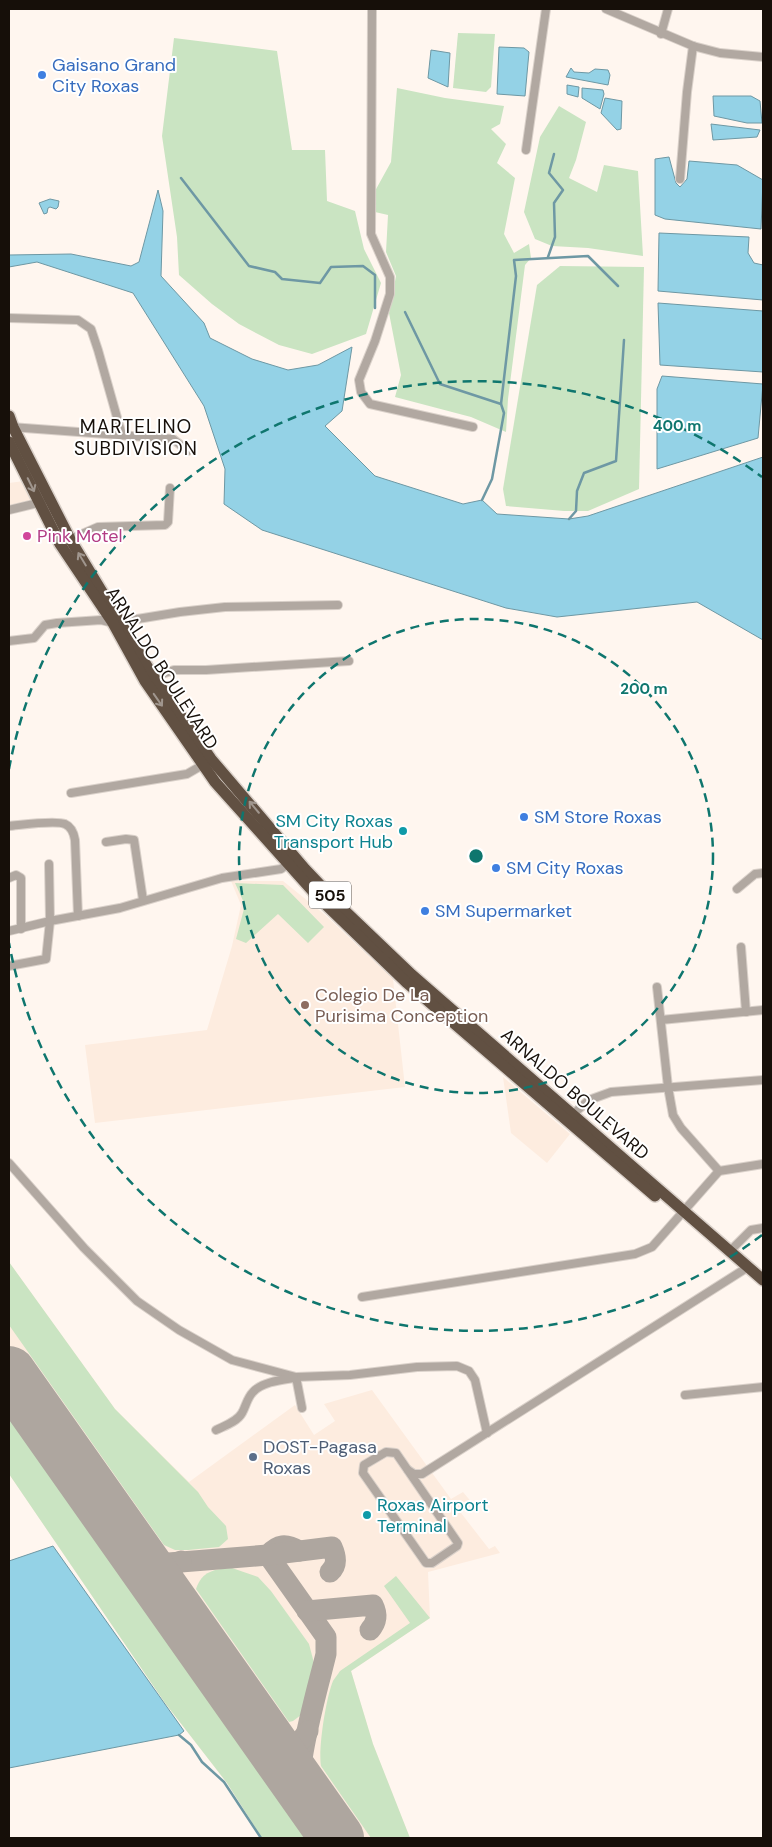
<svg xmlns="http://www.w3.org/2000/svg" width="772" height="1847" font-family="'DM Sans',sans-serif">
<rect width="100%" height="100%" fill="#fff6ef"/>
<g fill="#fdecdf">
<polygon points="24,481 35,501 9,506 9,483"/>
<polygon points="231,881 283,881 324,914 393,979 405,1087 95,1123 85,1045 207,1030 232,946 241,905"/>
<polygon points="503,1077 570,1134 547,1163 511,1133"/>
<polygon points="9,1262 115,1409 189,1482 295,1405 314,1435 335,1421 324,1404 372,1390 451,1499 463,1492 473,1504 461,1513 489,1549 495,1546 500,1553 428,1572 430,1618 351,1671 373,1744 410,1838 262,1838 227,1783 165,1703 9,1474"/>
</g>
<g fill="#cae4c2">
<polygon points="458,33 495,34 491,87 486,92 453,88"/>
<polygon points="174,38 277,51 292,150 325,150 327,201 355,211 364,249 381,283 366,334 312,354 279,345 239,324 212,304 179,275 177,237 162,136"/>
<polygon points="397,88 445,98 504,106 500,124 491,129 506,144 497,163 515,178 504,234 514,253 529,244 531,258 525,265 508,399 506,432 471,417 395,397 401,375 389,313 396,276 386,252 388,215 375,212 375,191 391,162"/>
<polygon points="559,106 586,122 576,160 569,178 597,192 604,165 638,171 643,256 588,248 552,246 535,239 524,212 540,137"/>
<polygon points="560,266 644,267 639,489 588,511 564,511 506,506 503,489 537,285"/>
<polygon points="235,883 283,885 324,927 308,943 278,914 246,943 236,939 245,905"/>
<polygon points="9,1262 115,1409 198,1492 208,1507 226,1526 228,1539 219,1547 188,1550 175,1550 164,1545 9,1325"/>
<polygon points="9,1417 306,1838 262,1838 227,1783 165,1703 9,1474"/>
<path d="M232 1568 258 1577 271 1591 309 1644 314 1663 313 1680 308 1700 301 1715 293 1721 289 1722 196 1589C202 1571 214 1569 232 1568Z"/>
<path d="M396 1576 430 1618 351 1671 373 1744 410 1838H371L321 1766C318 1749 326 1698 333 1681 335 1678 338 1674 340 1671L410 1623 384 1586Z"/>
</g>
<g fill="#94d2e6" stroke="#6e98a4">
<polygon points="499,47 524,48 529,52 525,96 497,94"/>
<polygon points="431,50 450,53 448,87 428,78"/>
<polygon points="571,68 574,72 589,73 595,69 608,70 610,75 608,85 566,77"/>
<polygon points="567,85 579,87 578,97 567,94"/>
<polygon points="582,88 603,90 604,94 600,109 582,98"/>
<polygon points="713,96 751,96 760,101 762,123 747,123 714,116"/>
<polygon points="605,98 622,101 621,129 617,130 601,113"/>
<polygon points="711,124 760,130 757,137 713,140"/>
<polygon points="669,157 676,183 680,187 687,179 689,161 737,165 763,180 761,229 665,219 655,215 655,159"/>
<polygon points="158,190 163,211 161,276 204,323 210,338 252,359 288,370 318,365 352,347 342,411 325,426 375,476 463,504 482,500 497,514 569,519 588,516 763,457 763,640 697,602 557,617 506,608 262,530 224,504 225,469 204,406 133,293 37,262 9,267 9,255 71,254 131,266 139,262"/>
<polygon points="50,199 59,201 58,207 56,209 50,207 48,208 47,213 44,214 39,203"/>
<polygon points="659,233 749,237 748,253 754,263 763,265 763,300 658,291"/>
<polygon points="658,303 763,311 763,372 660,365"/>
<polygon points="662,376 763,384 758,438 657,469 657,389"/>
<polygon points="53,1546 184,1731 179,1735 9,1768 9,1561"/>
</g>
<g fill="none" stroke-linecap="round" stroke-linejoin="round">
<g stroke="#6e98a4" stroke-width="2.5">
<polyline points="181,178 249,266 275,272 282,279 320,283 331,267 363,266 375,275 375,308"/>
<polyline points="548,257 555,237 554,203 563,190 549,173 554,154"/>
<polyline points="405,312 440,384 501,404 504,413 492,479 482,500"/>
<polyline points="501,404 516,276 514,260 588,256 618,286"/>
<polyline points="569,519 576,511 577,491 584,473 616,461 624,340"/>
<polyline points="179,1735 191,1745 202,1762 224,1782 261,1838"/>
</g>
<g stroke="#aea69f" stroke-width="21">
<path d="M299 1551C286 1543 278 1544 268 1555L326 1637V1654C320 1680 294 1768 302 1788"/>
<path d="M135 1552 144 1561 156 1564 268 1555 332 1547C336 1556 338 1565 330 1572"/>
<path d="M166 1595C164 1579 166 1570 181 1561"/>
<path d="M307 1611 373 1605C378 1615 377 1622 370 1630"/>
<path d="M268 1740C285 1752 297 1748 308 1731"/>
</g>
<polyline stroke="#aea69f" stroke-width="54" points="9,1373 337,1838"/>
<g stroke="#dad1ca" stroke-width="10">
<g id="minor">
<polyline points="372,9 371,234 390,277 390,294 375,341 359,380 361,392 370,404 473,427"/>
<polyline points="606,9 693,46 720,53 763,57"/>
<polyline points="661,34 668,9"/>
<polyline points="526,150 546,9"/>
<polyline points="680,179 687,92 693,46"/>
<polyline points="9,318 78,320 91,329 98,350 122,435"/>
<polyline points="11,427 173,439 188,451"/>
<polyline points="9,510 42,502"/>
<polyline points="66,541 98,527 165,525 168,522 170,488"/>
<polyline points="9,641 34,638 45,625 57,623 101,620 113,623 180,612 225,607 338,605"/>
<polyline points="150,678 174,670 206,670 349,661"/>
<polyline points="71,793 187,774 206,763"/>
<path d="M9 826C21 825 55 820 65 824 72 827 74 834 75 840L78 916"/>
<polyline points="106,842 126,839 134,840 143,900"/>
<polyline points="9,878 16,875 21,878 21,929"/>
<polyline points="737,889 755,874 763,873"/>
<polyline points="9,931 50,921 120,908 222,878 281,869 289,863"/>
<polyline points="741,947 746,1012"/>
<polyline points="9,966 46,959 50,921 49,864"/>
<polyline points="657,987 668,1087 673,1115 681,1128 719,1171"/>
<polyline points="661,1020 763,1010"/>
<polyline points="571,1116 589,1100 611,1092 763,1080"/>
<polyline points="9,1163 84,1248 137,1301 179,1330 232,1360 296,1377 350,1375 417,1367 457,1366 469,1371 475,1380 487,1433"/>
<polyline points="730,1251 751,1230 763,1228"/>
<polyline points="362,1297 635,1254 652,1247 719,1171 763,1164"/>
<polyline points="296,1377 302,1408"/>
<polyline points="685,1395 763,1387"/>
<path d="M216 1430C224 1426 237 1422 242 1413 246 1406 247 1398 253 1392 262 1382 281 1380 294 1378"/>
<polygon points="386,1452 396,1453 458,1543 457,1546 432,1563 426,1563 363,1473 364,1465"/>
<polyline points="408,1470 414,1474 422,1474 748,1267"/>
</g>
</g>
<g stroke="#dad1ca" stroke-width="14">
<g id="highway">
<polyline points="9,416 13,427 70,539 153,676 211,759 305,869 346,912 412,975 763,1280"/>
<polyline points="9,442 60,544 113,623 145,681 215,782 319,898 406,982 655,1196"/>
</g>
</g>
<use href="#minor" stroke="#b1a8a1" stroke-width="8"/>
<use href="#highway" stroke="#615042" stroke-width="11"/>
</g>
<defs><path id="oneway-shaft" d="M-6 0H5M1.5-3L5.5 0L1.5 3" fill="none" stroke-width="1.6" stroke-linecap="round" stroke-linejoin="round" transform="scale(1.25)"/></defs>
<g stroke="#a0968e">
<use href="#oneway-shaft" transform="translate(31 485) rotate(64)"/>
<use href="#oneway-shaft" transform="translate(82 559) rotate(-121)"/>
<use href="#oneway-shaft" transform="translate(158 700) rotate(55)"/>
<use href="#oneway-shaft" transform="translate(254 807) rotate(-130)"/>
</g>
<g fill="none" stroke="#0f766e" stroke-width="2.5" stroke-dasharray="9 6">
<circle cx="476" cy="856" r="237"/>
<path d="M762 1235A475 475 0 0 1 9 943M9 769A475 475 0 0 1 762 477"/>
</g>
<g fill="#3f7fe0" stroke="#fff" stroke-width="2">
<circle cx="42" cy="75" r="5"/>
<circle cx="524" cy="817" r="5"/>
<circle cx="496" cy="868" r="5"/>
<circle cx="425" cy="911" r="5"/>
</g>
<circle fill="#d1479c" stroke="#fff" stroke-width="2" cx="27" cy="536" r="5"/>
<g fill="#0f9aa8" stroke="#fff" stroke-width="2">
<circle cx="403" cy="831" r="5"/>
<circle cx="367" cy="1515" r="5"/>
</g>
<circle fill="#8d6e63" stroke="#fff" stroke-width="2" cx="305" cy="1005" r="5"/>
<circle fill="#5c6f8a" stroke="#fff" stroke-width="2" cx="253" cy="1457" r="5"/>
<g text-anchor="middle" stroke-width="4" stroke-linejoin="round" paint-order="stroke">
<rect fill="#fff" stroke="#5c5753" stroke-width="1" x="309" y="881.5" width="42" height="27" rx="4"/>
<g font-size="16" font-weight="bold" fill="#160f09">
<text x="330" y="901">505</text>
</g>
<g font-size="18" fill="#366cbe" stroke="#fff" text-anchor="start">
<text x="52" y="71">Gaisano Grand<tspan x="52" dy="21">City Roxas</tspan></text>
<text x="534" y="823">SM Store Roxas</text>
<text x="506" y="874">SM City Roxas</text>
<text x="435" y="917">SM Supermarket</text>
</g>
<g font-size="18" fill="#b23c85" stroke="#fff" text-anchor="start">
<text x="37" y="542">Pink Motel</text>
</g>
<g font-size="18" fill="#160f09" stroke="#fff">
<text transform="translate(162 668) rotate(57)" y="6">ARNALDO BOULEVARD</text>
<text transform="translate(575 1094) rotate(41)" y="6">ARNALDO BOULEVARD</text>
</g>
<g font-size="18" fill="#0d838f" stroke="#fff" text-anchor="end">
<text x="393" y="827">SM City Roxas<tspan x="393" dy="21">Transport Hub</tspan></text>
<text x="377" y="1511" text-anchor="start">Roxas Airport<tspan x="377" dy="21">Terminal</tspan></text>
</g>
<g font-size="18" fill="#785e54" stroke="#fff" text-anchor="start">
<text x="315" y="1001">Colegio De La<tspan x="315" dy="21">Purisima Conception</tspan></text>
</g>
<g font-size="18" fill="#4e5e75" stroke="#fff" text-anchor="start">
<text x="263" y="1453">DOST-Pagasa<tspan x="263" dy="21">Roxas</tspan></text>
</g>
<g font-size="19" letter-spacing="1" fill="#160f09" stroke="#fff">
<text x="136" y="433">MARTELINO<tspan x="136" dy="22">SUBDIVISION</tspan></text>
</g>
</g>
<circle cx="476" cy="856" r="8" fill="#0f766e" stroke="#fff" stroke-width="2.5"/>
<g font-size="15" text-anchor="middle" font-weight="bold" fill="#0f766e" stroke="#fff" stroke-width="4" stroke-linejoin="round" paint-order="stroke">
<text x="677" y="431">400 m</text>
<text x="644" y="694">200 m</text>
</g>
<rect width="772" height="1847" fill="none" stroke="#160f09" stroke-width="20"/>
</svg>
